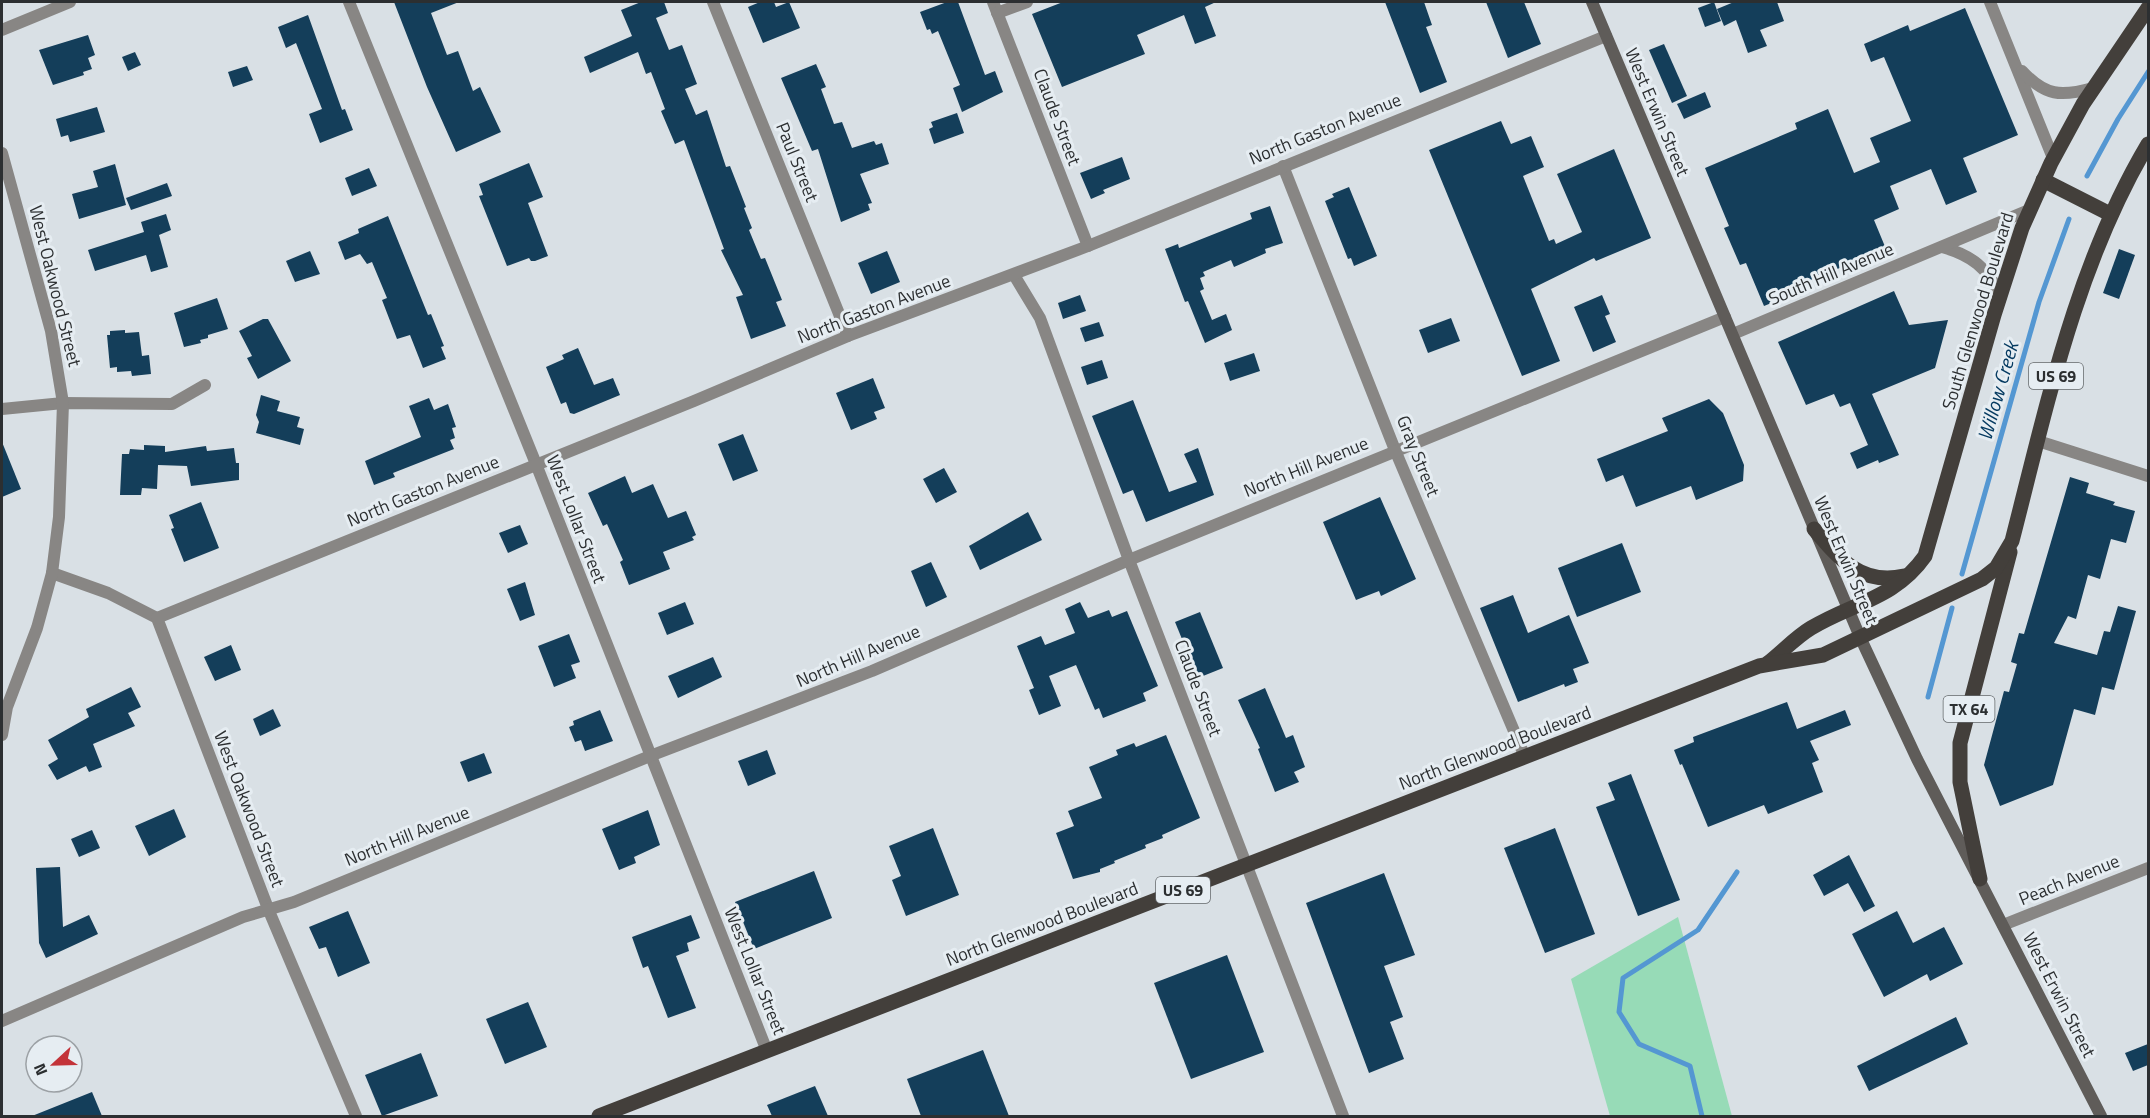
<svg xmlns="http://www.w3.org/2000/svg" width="2150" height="1118" font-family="'Titillium Web',sans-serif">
<rect width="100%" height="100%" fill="#d9e0e5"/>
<polygon fill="#97dbb7" points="1678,917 1732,1116 1610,1116 1571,979"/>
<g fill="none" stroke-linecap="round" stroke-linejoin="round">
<g stroke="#5497d2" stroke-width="5">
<polyline points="2087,176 2118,119 2148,72"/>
<polyline points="1962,574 2039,302 2069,219"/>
<polyline points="1928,697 1952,608"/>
<polyline points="1702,1116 1690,1066 1639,1044 1619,1012 1623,978 1698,930 1737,872"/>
</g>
</g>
<g fill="#143e5a">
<polygon points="394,2 459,2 431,13 447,55 458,51 473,91 480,87 501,132 456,152 427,87"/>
<polygon points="641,2 664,2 668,13 656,18 669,50 682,45 697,84 685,89 696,115 707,110 726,167 730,166 746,207 744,208 752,228 749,230 761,259 765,258 782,300 776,302 786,326 751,339 736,297 743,295 721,250 724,249 684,140 675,144 661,111 665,109 651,72 646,74 638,52 590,73 584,57 632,36 621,10"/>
<polygon points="760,2 774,2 776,7 789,2 800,28 763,43 748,7"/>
<polygon points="947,2 958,2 985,75 995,71 1003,92 962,112 953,88 960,85 938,31 932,34 930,29 927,30 920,12"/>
<polygon points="1063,2 1216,2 1205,7 1216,36 1195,44 1184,15 1137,35 1145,54 1062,87 1032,14"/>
<polygon points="1385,2 1424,2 1432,25 1426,27 1447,82 1420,93"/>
<polygon points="1486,2 1524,2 1541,44 1508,58"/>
<polygon points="1714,2 1721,21 1705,27 1698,8"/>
<polygon points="1734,2 1777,2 1784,21 1760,30 1767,46 1748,53 1736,20 1724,26 1717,9"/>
<polygon points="1965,8 2018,135 1963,158 1977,192 1946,205 1931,169 1890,186 1899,209 1874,220 1886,249 1791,288 1794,294 1764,306 1746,263 1740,265 1724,228 1729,226 1705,168 1797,129 1795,123 1828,109 1854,173 1880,162 1870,138 1911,121 1884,57 1871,62 1864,44 1908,25 1910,31"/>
<polygon points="308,15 342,110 345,109 353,130 320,143 309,114 322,109 296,43 286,48 278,27"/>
<polygon points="88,35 95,55 88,58 92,69 83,72 84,75 53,85 39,50"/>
<polygon points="1664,44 1687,96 1672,103 1649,50"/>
<polygon points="135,52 141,65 128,71 122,57"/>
<polygon points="816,64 826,87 821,89 834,124 842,122 852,148 874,141 876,145 882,143 889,164 860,174 872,203 868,204 870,210 841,222 818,149 812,151 781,78"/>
<polygon points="247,66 253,80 233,87 228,72"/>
<polygon points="1705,92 1711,107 1684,119 1677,104"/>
<polygon points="97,107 105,132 70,142 68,135 61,137 56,119"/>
<polygon points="957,113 964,133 934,144 929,129 933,127 931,122"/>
<polygon points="1501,121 1511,144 1531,136 1544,167 1523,176 1549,241 1554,239 1556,244 1582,232 1557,174 1614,149 1651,238 1596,261 1594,258 1531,289 1560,361 1522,376 1429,150"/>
<polygon points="1122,157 1130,179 1103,190 1105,193 1091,199 1080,173"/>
<polygon points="529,163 543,197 528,203 548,256 535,261 531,261 529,258 507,266 479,196 483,195 479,184"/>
<polygon points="115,164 126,205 79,219 72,194 98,187 93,171"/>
<polygon points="369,168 377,186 352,196 345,178"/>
<polygon points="167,183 172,196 131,210 126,198"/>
<polygon points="1349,187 1377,256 1354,266 1351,258 1348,259 1325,201 1334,197 1332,194"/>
<polygon points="1270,206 1283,243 1265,249 1266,253 1234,267 1231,260 1203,272 1205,276 1200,278 1204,289 1200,291 1212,320 1226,314 1232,330 1205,343 1188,301 1185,302 1165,249 1178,244 1179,248 1252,219 1250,213"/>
<polygon points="166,214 171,230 159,235 168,267 151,272 146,255 95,271 88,250 144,232 141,222"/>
<polygon points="388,216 428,315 431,314 444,346 441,347 446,359 423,368 410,335 397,339 382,300 387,298 372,262 367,264 360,254 345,260 338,242 359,233 358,229"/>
<polygon points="2119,249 2135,255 2119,299 2103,293"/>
<polygon points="310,251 320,274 295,282 286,261"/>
<polygon points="887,251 900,282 871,294 858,263"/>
<polygon points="1894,291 1909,325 1948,320 1935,368 1872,394 1899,455 1879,463 1878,460 1857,469 1850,453 1868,445 1850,403 1840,407 1834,394 1806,405 1778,342"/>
<polygon points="1080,295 1086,311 1063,319 1058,303"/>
<polygon points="1602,295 1610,314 1605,316 1616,342 1593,352 1574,307"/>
<polygon points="217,298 228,329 208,335 208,338 200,340 201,343 184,347 174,313"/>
<polygon points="1451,318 1460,341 1428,353 1419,330"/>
<polygon points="263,319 268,319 291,361 258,379 247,358 252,356 239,331"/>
<polygon points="1099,322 1104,336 1085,342 1080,328"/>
<polygon points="125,330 125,333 139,332 142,356 149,355 151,374 132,376 131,371 117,372 117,367 110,368 107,335 110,335 110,331"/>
<polygon points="578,348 594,385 613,378 620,395 574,414 570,413 566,402 561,404 546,367 564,359 562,355"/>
<polygon points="1254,353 1260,371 1230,381 1224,363"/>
<polygon points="1102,360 1108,378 1087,385 1081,367"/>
<polygon points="873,378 885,408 874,412 877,419 851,430 836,393"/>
<polygon points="261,395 280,401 277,411 300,417 297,427 304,429 300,445 256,433 259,422 256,415"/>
<polygon points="429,398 434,410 448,404 456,427 452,428 455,438 450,440 454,449 393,473 395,477 374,485 365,461 421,437 409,406"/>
<polygon points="1709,399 1723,413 1744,465 1743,481 1696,500 1691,486 1636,507 1623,475 1606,482 1597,459 1668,431 1662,418"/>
<polygon points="1133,400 1169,492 1197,482 1184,454 1198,448 1214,495 1146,522 1133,490 1123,494 1092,416"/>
<polygon points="743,434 758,471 733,481 718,444"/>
<polygon points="2,442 21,489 2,497"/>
<polygon points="144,445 165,446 165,452 206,446 207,451 234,448 236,463 239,463 239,480 191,486 187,466 158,465 157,489 142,488 141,495 120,495 122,454 129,454 130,449 144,450"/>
<polygon points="944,468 957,492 936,503 923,479"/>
<polygon points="625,476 632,493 653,484 668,518 686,511 696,535 692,537 694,540 663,552 670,569 629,585 620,562 623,560 607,524 603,526 588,493"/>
<polygon points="2070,477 2089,483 2086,493 2115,502 2113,505 2135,511 2126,543 2111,539 2100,579 2088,575 2076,619 2068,616 2054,643 2097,655 2104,631 2110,632 2118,606 2136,611 2114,690 2102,687 2095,715 2074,709 2053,785 2000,806 1984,765 2004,691 2009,692 2017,664 2011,662 2019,633 2024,634"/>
<polygon points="1380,497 1416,579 1381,596 1379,591 1356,600 1323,522"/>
<polygon points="201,502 219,548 184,562 171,529 174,528 169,515"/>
<polygon points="1028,512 1042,540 980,570 969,546"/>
<polygon points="520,525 528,544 508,553 499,533"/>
<polygon points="1622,543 1641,592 1577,617 1558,568"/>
<polygon points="931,562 947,597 926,607 911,571"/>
<polygon points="525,582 535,615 520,621 507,589"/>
<polygon points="1513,595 1528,633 1569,615 1589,663 1573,669 1578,682 1565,687 1564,684 1518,702 1480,608"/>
<polygon points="685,602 694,624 667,635 658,613"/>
<polygon points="1080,602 1088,618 1109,610 1112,617 1127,611 1158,686 1143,693 1146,701 1103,718 1099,708 1095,710 1076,665 1049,676 1061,706 1039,715 1029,690 1034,688 1017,646 1041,636 1045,645 1075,633 1065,609"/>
<polygon points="1200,612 1223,668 1198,678 1175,622"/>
<polygon points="569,634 580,662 571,665 576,678 554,687 538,646"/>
<polygon points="231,645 241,670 215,681 204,657"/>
<polygon points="713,657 722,677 678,698 668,676"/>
<polygon points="131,687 141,707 128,713 135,726 93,744 102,767 89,772 86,766 57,780 48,765 58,759 48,740 89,717 86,709"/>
<polygon points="1265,688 1286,738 1293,735 1305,767 1294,772 1299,782 1275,792 1258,749 1260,748 1238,700"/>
<polygon points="1787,702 1797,729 1845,710 1851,725 1810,741 1819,760 1812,763 1823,792 1768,814 1764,805 1708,827 1682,764 1680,765 1674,750 1694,742 1693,737"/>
<polygon points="273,709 281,726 260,736 253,719"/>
<polygon points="600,710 613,741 585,751 581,740 575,742 569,727 574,725 573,721"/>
<polygon points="1166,735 1200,818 1162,835 1163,838 1145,845 1146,848 1114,861 1115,863 1100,869 1100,872 1073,879 1056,833 1074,826 1068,811 1102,798 1089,767 1118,755 1116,750 1134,743 1136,747"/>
<polygon points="767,750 776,774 748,786 738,761"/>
<polygon points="484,753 492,773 468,782 460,762"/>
<polygon points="1631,774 1680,900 1638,916 1596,807 1615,800 1608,783"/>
<polygon points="174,809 186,837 149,856 135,826"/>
<polygon points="648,810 660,845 634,857 636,863 619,870 602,829"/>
<polygon points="933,828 959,895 906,916 892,880 901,876 889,846"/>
<polygon points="1555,828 1595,934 1545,953 1504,848"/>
<polygon points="92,830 100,848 79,857 71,839"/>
<polygon points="1849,855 1875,906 1864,912 1848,883 1824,896 1813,875"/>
<polygon points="60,867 63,927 89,915 98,934 46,958 39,943 36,868"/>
<polygon points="814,871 832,918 754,949 735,902"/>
<polygon points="1384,873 1415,955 1384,966 1403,1017 1390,1022 1404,1059 1369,1073 1306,903"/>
<polygon points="348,911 370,963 338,977 326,947 319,949 309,927"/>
<polygon points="1897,911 1913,943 1944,927 1963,964 1930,981 1927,974 1884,997 1852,934"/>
<polygon points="691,915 700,938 687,943 689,951 676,956 696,1008 668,1018 648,966 643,968 632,937"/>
<polygon points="1227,955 1264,1052 1191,1079 1154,983"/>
<polygon points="528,1002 547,1047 505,1064 486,1019"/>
<polygon points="1956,1017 1968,1044 1869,1091 1857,1066"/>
<polygon points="2148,1044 2148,1065 2133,1071 2125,1053"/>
<polygon points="983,1050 1009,1116 921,1116 907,1079"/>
<polygon points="421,1053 438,1096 382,1116 365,1075"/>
<polygon points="815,1086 828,1116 772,1116 767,1105"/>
<polygon points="92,1092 102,1116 32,1116"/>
</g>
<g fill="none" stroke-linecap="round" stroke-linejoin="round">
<g stroke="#888684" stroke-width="12">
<polyline points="349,2 536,464 767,1051"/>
<polyline points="713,2 848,336"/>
<polyline points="993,2 1088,246"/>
<polyline points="1990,2 2053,158"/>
<polyline points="997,13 1027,2"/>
<polyline points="2,30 70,2"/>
<path d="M2022 71C2045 96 2061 97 2093 88"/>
<polyline points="1283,166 1395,450 1525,757"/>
<path d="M1942 247C1971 255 1988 268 2000 295"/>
<polyline points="1014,275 1040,318 1129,560 1343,1116"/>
<polyline points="1733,334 2029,210"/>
<polyline points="2,409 63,403 172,404 205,385"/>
<polyline points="2038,441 2148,476"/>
<polyline points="52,573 108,593 157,618 269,911 356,1116"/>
<polyline points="157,618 694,401 848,336 1088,246 1606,36"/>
<polyline points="2003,925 2148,868"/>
<polyline points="2,1021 243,917 294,902 650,756 872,671 1129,560 1725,317"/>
</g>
<polyline stroke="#888684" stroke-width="12" points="2,153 51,331 63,403 59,517 52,573 37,628 7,707 2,735"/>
<polyline stroke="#5f5c59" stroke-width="12" points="1592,2 1860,637 1917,759 2101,1116"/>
<g stroke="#433f3b" stroke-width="15">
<polyline points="2043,180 2110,214"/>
<path d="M1814 529C1839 559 1862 586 1904 576"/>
<path d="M1768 663C1782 652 1796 637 1811 628 1852 603 1895 599 1925 556L1994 315 2022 228 2051 163 2083 104 2148 8"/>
<polyline points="1980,879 1960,782 1960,743 2010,552"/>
<path d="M599 1116 1759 666 1823 655 1982 579 1996 568 2012 541C2047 405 2076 265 2148 144"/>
</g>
</g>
<g text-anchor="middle" stroke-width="6" stroke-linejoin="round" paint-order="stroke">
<g fill="#e6edf2" stroke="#64686b" stroke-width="1.5">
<rect x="2029" y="363" width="54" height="26" rx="4.5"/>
<rect x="1943.5" y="696" width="51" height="26" rx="4.5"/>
<rect x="1156" y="877" width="54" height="26" rx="4.5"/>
</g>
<g font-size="16" font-weight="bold" fill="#2c2f31">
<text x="2056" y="382">US 69</text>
<text x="1969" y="715">TX 64</text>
<text x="1183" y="896">US 69</text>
</g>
<g font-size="18" fill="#2c2f31" stroke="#e6edf2">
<text transform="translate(1657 112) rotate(67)" y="6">West Erwin Street</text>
<text transform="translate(1057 117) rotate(69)" y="6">Claude Street</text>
<text transform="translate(1325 129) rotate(-22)" y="6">North Gaston Avenue</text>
<text transform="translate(797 162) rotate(68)" y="6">Paul Street</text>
<text transform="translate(1831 274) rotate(-23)" y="6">South Hill Avenue</text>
<text transform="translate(55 286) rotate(76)" y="6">West Oakwood Street</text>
<text transform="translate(874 309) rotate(-21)" y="6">North Gaston Avenue</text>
<text transform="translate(1978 311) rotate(-73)" y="6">South Glenwood Boulevard</text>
<text transform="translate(1418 456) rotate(68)" y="6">Gray Street</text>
<text transform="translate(1306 467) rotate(-22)" y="6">North Hill Avenue</text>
<text transform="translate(423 491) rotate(-22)" y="6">North Gaston Avenue</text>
<text transform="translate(576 519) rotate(69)" y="6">West Lollar Street</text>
<text transform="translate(1846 560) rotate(67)" y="6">West Erwin Street</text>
<text transform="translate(858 656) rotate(-23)" y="6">North Hill Avenue</text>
<text transform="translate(1198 688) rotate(69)" y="6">Claude Street</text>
<text transform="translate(1495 748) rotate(-21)" y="6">North Glenwood Boulevard</text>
<text transform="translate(249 809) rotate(69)" y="6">West Oakwood Street</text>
<text transform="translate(407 836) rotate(-22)" y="6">North Hill Avenue</text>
<text transform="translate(2069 880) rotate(-22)" y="6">Peach Avenue</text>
<text transform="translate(1042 924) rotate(-21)" y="6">North Glenwood Boulevard</text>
<text transform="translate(755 971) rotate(68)" y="6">West Lollar Street</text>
<text transform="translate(2059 995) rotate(63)" y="6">West Erwin Street</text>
</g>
<g font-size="20" font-style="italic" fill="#063b61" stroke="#e6edf2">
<text transform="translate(1998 391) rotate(-74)" y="7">Willow Creek</text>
</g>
</g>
<rect width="2150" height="1118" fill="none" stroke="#2c2f31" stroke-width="6"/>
<g transform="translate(54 1064) rotate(248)"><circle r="28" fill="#e6edf2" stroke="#9ca1a5" stroke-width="1.5"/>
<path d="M0-4.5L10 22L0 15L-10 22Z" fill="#c33339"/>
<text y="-9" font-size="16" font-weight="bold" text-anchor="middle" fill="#2c2f31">N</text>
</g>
</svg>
